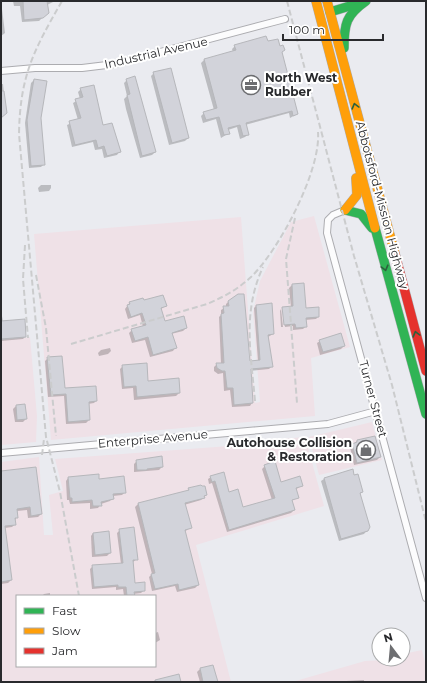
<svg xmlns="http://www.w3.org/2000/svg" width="427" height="683" font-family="Montserrat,sans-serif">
<rect width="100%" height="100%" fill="#eaebf0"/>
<g fill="#efe1e7" fill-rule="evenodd">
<polygon points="314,216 350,347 311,358 315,416 51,440 34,234 241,217 255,403 260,402 253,312 260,281 291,222"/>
<polygon points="30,337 37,416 36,442 1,445 1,340"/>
<polygon points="372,422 382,460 319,475 309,437"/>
<path d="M305 437 324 506 196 545 231 682H1V462L39 457 44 535H53L49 495 63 491 55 459 281 442V439ZM17 596H155V666H17Z"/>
<polygon points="422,650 426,666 426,682 292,682 365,661 403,659 403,654"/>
</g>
<g fill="#0003">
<polygon points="1,1 5,33 1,36"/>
<polygon points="13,1 55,1 47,5 48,12 39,21 22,22 20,6 14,6"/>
<polygon points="267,43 281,53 297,114 290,118 289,113 245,125 248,134 245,137 240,139 237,127 228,130 229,133 221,138 216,119 203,123 201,116 204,113 214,110 201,63 204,60 233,52 232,49 235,46"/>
<polygon points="154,73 188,138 185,141 169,145 151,76"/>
<polygon points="34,80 44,164 41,167 29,168 25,123 31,83"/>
<polygon points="127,80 155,152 152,155 140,158 126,109 124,99 127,96 124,83"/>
<polygon points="1,84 3,84 6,112 1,117"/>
<polygon points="81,89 119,152 117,155 104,158 102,149 95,150 93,142 72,147 67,125 78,120 73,103 80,99 78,92"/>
<polygon points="41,185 51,185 51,188 49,191 39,192 38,188"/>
<polygon points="292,285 305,309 318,317 316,319 305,320 306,326 303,329 293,330 293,326 285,327 283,309 281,309 291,307 289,288"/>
<polygon points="229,301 249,362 258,361 254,308 256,306 273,334 268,337 272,366 269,369 250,371 252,403 250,406 232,407 230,390 224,391 223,373 218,374 214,371 214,367 217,364 221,364 219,317 221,315 221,310 226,307 226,304"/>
<polygon points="130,302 143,302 165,306 160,310 164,323 186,328 183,331 171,334 175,348 173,351 150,357 145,340 132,343 129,333 132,330 143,327 140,315 128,319 125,309"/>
<polygon points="281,309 283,327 281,327 280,311"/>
<polygon points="1,310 3,322 25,337 23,339 1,341"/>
<polygon points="320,341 344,346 341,349 320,355 317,343"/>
<polygon points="110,348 111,351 108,354 99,356 98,353 101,350"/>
<polygon points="48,358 64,389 96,401 94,403 88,404 89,420 86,423 66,424 64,396 48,397 45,361"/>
<polygon points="123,366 147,382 179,393 176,396 134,400 133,388 122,389 120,369"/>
<polygon points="16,406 26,419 23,422 15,422 13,409"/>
<polygon points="357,441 380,457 377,460 354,465 350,447"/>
<polygon points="137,461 162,467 159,470 134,472 134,464"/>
<polygon points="265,466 281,483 301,486 295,490 297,497 291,501 294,510 291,513 227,532 212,483 209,484 208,479 211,477 243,509 272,500 262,469"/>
<polygon points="1,472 41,514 38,517 28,518 27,510 17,511 17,517 15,520 15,524 12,527 5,528 11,580 8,583 1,584"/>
<polygon points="354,476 362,492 360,494 367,530 364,534 339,541 321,481 324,479"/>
<polygon points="68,478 98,480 125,492 122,495 113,496 110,501 101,504 98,508 90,509 90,503 70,504 69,500 67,500 66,481"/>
<polygon points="189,489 206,495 201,500 184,505 190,528 184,532 198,585 195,588 177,592 175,586 152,591 149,577 152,574 135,507 138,504 186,492"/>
<polygon points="120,530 137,559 133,562 134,584 144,590 141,593 133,594 134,596 124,596 123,589 116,590 116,587 92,589 90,569 93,566 121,564 117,533"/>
<polygon points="93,533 110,553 107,556 92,557 91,536"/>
<polygon points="50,593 50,596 42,596 44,594"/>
<polygon points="158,632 160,640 155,643 155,633"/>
<polygon points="213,666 217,682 200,682 197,672 200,669"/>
<polygon points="364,680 364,682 345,682 346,681"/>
</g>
<g fill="#d2d3da" stroke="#b6b7bb">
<polygon points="23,1 47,1 49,13 43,18 24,20"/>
<polygon points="266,36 268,41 278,39 280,46 283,45 285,50 282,52 298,114 293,116 292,111 246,123 249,135 243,136 240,125 228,128 230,134 224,135 219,117 206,120 203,112 217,108 204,59 236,50 234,45"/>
<polygon points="171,68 189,138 172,143 153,72"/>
<polygon points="135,76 156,152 142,156 127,95 130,94 126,79"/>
<polygon points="34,79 47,81 41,118 45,165 31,166 27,120"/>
<polygon points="94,85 103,125 112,123 121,152 107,156 104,146 98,148 96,140 75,145 69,121 81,118 75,99 83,97 80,88"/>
<polygon points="1,91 4,91 7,113 1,118"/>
<polygon points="304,283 306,308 319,307 319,317 306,318 307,327 296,328 295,324 284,325 282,307 293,306 292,284"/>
<polygon points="238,294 244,294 250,361 260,360 256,305 272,303 274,334 268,335 273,367 251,369 253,403 234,405 233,388 227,388 225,371 222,371 217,368 216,363 224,363 221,314 224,313 223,306 229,306 228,301"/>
<polygon points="163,295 167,306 161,308 165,321 184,316 187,328 172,333 177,348 153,355 148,337 135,341 131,329 146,325 142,313 131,317 127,305 130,304 129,302 143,298 144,300"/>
<polygon points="25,319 26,337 1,339 1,321"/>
<polygon points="341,333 345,346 323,352 319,340"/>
<polygon points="62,356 65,388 96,386 97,401 89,402 90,420 68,422 66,394 51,395 47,357"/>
<polygon points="147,363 148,381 179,378 180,393 137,397 136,386 124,387 122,365"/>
<polygon points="25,404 27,419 17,420 16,405"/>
<polygon points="375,436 381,457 357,463 352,444 357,442 357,440"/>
<polygon points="162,456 163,467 147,469 147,470 137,470 136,460"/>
<polygon points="275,461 281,482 300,476 303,486 296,488 299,498 292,500 295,510 229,530 215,481 212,482 210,476 224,472 229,492 238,489 243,507 275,498 264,465"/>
<polygon points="36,467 42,514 31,516 30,507 17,509 18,518 15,518 16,525 5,526 12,580 1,582 1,471"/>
<polygon points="353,469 354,475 358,474 363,492 360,493 370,527 368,531 341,539 324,478"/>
<polygon points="99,474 99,479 124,476 126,493 113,494 114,499 101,502 102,506 93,506 92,500 72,502 72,498 70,498 68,477"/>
<polygon points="201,485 202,486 205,486 207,495 204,496 205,498 185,503 192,528 185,530 199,585 179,590 178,584 155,589 151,574 155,573 138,503 189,490 188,488"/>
<polygon points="134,527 138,560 133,560 135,583 145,582 145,591 134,592 135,596 127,596 126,587 118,587 118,585 94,587 92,565 123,563 119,529"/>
<polygon points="109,531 111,553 95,555 93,533"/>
<polygon points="213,665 218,682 203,682 200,668"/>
<polygon points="179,674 181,682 155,682 155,680"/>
</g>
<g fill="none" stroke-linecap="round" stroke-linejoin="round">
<g stroke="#acacb0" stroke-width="8">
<g id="street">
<polyline points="1,71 35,68 82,68 115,64 285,19"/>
<polyline points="345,210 333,215 328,220 327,233 426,598"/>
<polyline points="1,453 328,424 376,411"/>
</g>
</g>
<g stroke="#acacb0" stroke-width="10">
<g id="fast">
<polyline points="330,12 363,2"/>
<path d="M344 48C344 24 346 15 366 1"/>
<polyline points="345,210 361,214 372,228"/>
<polyline points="375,228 426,414"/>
</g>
</g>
<g stroke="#acacb0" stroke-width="10">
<g id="slow">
<polyline points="316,1 375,228"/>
<polyline points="327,1 395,254"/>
<polyline points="345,210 357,195 356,178"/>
</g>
</g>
<g stroke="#acacb0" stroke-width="10">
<polyline id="jam" points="395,254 426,371"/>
</g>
<use href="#street" stroke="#fcfcfd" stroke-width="6"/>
<use href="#fast" stroke="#30b455" stroke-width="9"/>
<use href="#slow" stroke="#ff9f0a" stroke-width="9"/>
<use href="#jam" stroke="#e5322d" stroke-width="9"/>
<g stroke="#cbcccd" stroke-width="2" stroke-dasharray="6 3" stroke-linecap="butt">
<path d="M62 1C34 50 20 75 19 134L46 437 60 492 79 596"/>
<polyline points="287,1 354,256 392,385 426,522"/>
<polyline points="295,218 286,259 297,403"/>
<polyline points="25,245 23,279 28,338"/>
<polyline points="36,275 46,328 56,436"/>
<path d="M71 344 207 304C224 297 238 289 251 277 279 250 321 171 318 132"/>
<path d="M255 401C251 354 242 312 263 267"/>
<polyline points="42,455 44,439"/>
</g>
</g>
<defs><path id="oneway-chevron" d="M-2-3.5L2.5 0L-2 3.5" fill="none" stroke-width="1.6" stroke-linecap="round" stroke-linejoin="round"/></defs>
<g stroke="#2c613d">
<use href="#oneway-chevron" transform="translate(355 106) rotate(-105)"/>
<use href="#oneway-chevron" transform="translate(385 268) rotate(75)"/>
<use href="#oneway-chevron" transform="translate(416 334) rotate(-105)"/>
</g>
<defs>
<g id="office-ring" transform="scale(1)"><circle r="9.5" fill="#fff" stroke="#6d6e71" stroke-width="1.5"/><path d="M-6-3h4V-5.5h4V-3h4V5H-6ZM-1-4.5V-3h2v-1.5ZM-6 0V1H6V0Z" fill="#6d6e71"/></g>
<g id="shop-ring" transform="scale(1)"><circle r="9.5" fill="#fff" stroke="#6d6e71" stroke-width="1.5"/><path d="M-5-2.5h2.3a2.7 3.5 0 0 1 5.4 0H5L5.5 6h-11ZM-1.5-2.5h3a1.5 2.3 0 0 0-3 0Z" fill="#6d6e71"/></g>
</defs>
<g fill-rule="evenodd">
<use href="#office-ring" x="251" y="85"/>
<use href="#shop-ring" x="366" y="450"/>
</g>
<g text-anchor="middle" stroke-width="4" stroke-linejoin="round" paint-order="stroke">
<g font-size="12" fill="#292a2d" stroke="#fff">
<text transform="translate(156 53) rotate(-13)" y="4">Industrial Avenue</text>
<text transform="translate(382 205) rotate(75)" y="4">Abbotsford-Mission Highway</text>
<text transform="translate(373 399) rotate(75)" y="4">Turner Street</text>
<text transform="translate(153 439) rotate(-5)" y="4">Enterprise Avenue</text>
</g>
<g font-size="12" font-weight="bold" fill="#292a2d" stroke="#fff" text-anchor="start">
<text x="265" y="82">North West<tspan x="265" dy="14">Rubber</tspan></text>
<text x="352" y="447" text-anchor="end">Autohouse Collision<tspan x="352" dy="14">&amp; Restoration</tspan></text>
</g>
</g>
<rect width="427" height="683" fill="none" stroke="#292a2d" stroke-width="4"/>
<rect x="16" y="595" width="140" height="72" fill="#ffffff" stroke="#a9aaab"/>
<rect x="24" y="608" width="20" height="6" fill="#30b455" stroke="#a9aaab"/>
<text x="52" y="615" font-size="12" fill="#292a2d">Fast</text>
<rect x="24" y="628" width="20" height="6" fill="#ff9f0a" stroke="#a9aaab"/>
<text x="52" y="635" font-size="12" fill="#292a2d">Slow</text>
<rect x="24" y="648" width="20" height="6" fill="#e5322d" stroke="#a9aaab"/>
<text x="52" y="655" font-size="12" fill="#292a2d">Jam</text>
<g transform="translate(391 647) rotate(344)"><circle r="19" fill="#ffffff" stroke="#a9aaab"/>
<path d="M0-3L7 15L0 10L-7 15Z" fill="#6d6e71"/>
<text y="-6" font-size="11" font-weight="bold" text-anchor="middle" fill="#292a2d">N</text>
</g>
<path d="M283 34v6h100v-6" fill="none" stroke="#292a2d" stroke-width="2"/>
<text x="289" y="34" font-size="12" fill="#292a2d" stroke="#ffffff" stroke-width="3" paint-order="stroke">100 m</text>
</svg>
